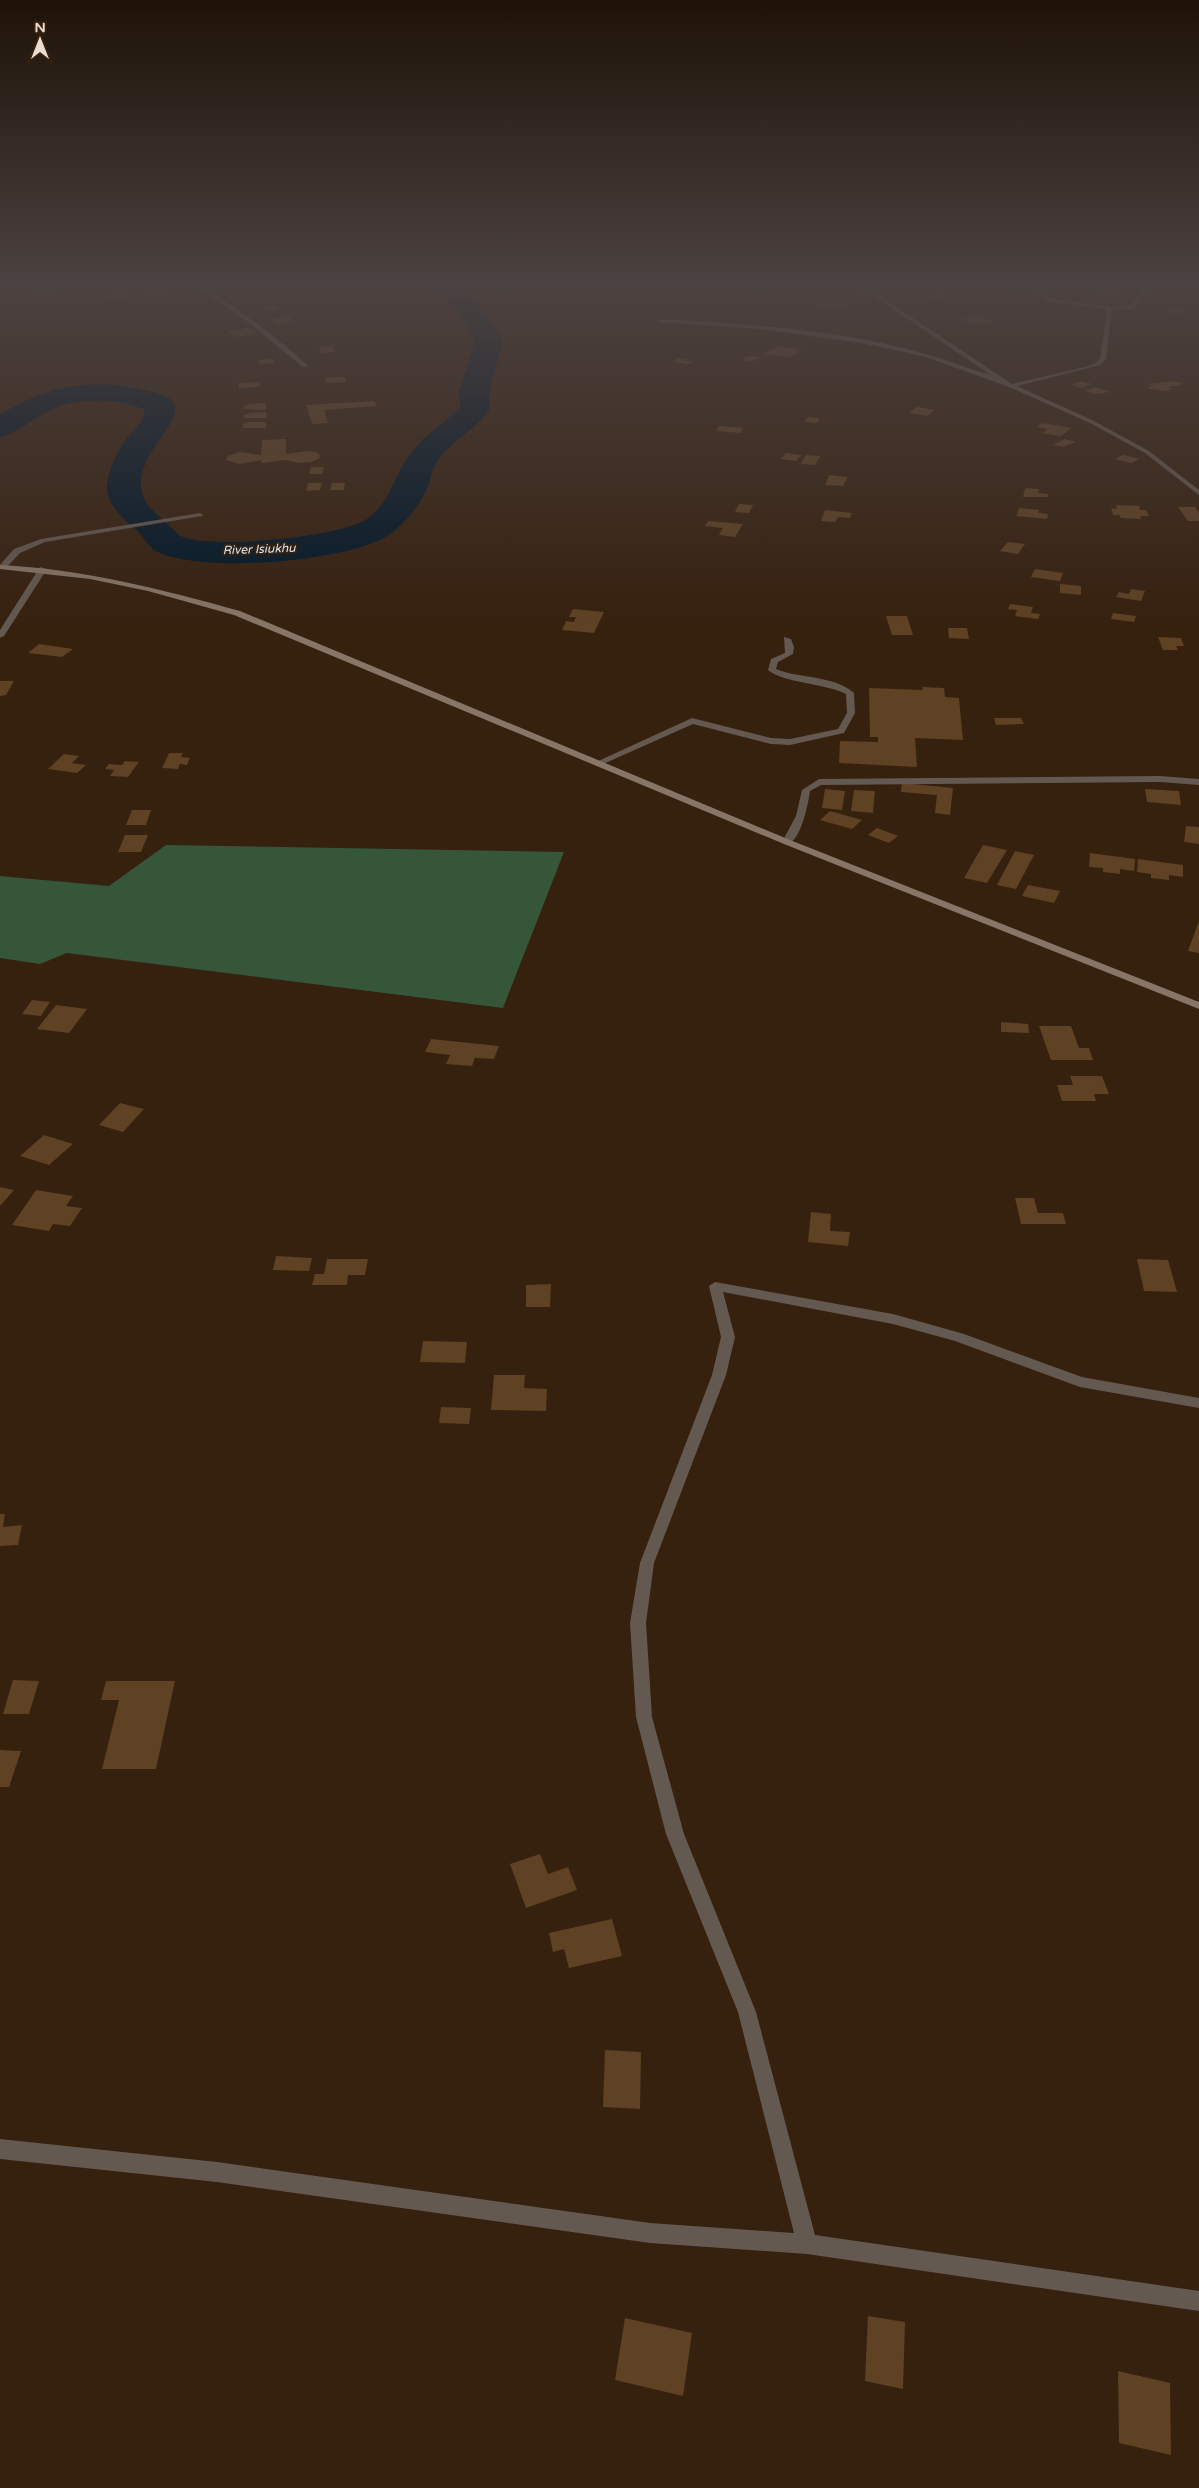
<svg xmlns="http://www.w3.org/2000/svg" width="1199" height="2488" font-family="'Varela Round',sans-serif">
<rect width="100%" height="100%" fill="#36200e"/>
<polygon fill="#365639" points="166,845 564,852 503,1008 67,953 40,964 0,958 0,876 109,886"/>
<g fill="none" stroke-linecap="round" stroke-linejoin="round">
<path fill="#001728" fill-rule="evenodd" d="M426 281H454L482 308 503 341 489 391 490 409C476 430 450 441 437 462 432 469 431 477 429 484 421 503 405 525 387 536 346 562 198 574 156 551 148 547 143 535 135 529 123 519 107 505 107 486 108 470 118 450 127 438 135 428 144 422 145 410 119 398 76 397 51 410 33 418 19 433 0 437V415C47 385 94 377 148 391 156 393 170 395 174 404 184 424 129 459 143 496 144 499 146 503 148 506 157 515 167 523 176 532 177 533 180 536 181 536 209 550 341 537 367 519 393 499 393 477 410 454 424 435 444 424 460 408L459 391 475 341 462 318Z"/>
</g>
<g fill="#5f4123">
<polygon points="52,285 51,289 32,290 33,286"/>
<polygon points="1102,286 1117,287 1117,291 1102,290"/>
<polygon points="160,289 171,291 157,296 140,293"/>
<polygon points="120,293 130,296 112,301 102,298"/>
<polygon points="942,295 949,300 931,300 927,297"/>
<polygon points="840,302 847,307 823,307 819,304"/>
<polygon points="275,305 279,309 265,311 261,306"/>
<polygon points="1169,309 1180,309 1186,313 1171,314 1166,311 1172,311"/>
<polygon points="288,316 296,322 277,324 270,319"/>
<polygon points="981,316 994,323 969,323 960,318"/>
<polygon points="250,327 259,334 235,337 228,332"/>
<polygon points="332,346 334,352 321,353 319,347"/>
<polygon points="778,346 798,349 795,351 802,352 788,357 761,354 769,352"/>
<polygon points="747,356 762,357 753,361 742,360"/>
<polygon points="678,358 688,359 685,361 693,361 690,364 673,362"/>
<polygon points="272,359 275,363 260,364 258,360"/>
<polygon points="345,377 346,382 326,383 325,378"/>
<polygon points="1081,381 1092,384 1081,388 1070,385"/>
<polygon points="1176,381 1184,384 1168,387 1173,389 1164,391 1146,388 1152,386 1147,384"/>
<polygon points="260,382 260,387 239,388 239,383"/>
<polygon points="1095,387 1110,392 1094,394 1085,391"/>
<polygon points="374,401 377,406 324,410 328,423 312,424 306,405"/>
<polygon points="266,403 266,410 244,409 244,406 249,404"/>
<polygon points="917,407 935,410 927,416 909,413"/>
<polygon points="266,412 267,418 244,418 244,415 250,413"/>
<polygon points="808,417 820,418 817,423 804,422"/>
<polygon points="249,422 266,422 266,428 243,428 243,424"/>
<polygon points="1042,423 1071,428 1061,436 1042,433 1047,429 1037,427"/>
<polygon points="719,426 743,428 741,433 716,431"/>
<polygon points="286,439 286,454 309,451 319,453 320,458 311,462 298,463 286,460 261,463 261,460 240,464 226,460 228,456 239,452 261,455 262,440"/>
<polygon points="1065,439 1075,442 1063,447 1053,445"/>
<polygon points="786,453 801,455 796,461 781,459"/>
<polygon points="806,455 820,456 815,465 801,464"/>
<polygon points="1123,455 1139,459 1131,463 1115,459"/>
<polygon points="311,467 324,467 322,474 309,474"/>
<polygon points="829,475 848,477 843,486 825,485"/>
<polygon points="308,483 322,483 320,490 306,491"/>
<polygon points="332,483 345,483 344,490 330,490"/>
<polygon points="1025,488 1039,489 1038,493 1048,494 1048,497 1023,497"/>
<polygon points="739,504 753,505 749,513 735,512"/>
<polygon points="1116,505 1139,506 1140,510 1146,510 1149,516 1140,516 1141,519 1121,518 1119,515 1113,515 1111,508 1117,509"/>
<polygon points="1178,507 1195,507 1199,513 1199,521 1188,521"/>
<polygon points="1019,508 1039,510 1039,513 1048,514 1047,519 1016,516"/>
<polygon points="825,510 852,513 850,518 838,517 835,522 821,521"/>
<polygon points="708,521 743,524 735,537 719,535 723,528 705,526"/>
<polygon points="1008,542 1025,544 1018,554 1000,551"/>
<polygon points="1035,569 1063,573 1060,581 1031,577"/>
<polygon points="1060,584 1081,586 1081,595 1060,593"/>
<polygon points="1131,589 1145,591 1141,601 1116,597 1119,592 1129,594"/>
<polygon points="1010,604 1033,607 1031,613 1040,614 1038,619 1015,616 1017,610 1008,609"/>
<polygon points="573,609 604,612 594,633 562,630 566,621 574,622 576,617 569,617"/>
<polygon points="1113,613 1136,616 1134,622 1111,619"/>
<polygon points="886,616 907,616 913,635 892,635"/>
<polygon points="948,628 967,628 969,639 949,638"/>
<polygon points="1158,637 1181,638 1184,646 1176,646 1178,650 1163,650"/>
<polygon points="39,644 73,649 62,657 28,653"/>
<polygon points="0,681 14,681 6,695 0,696"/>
<polygon points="922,687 944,688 945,697 959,698 963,740 915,738 917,767 839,763 840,741 878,742 878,737 870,737 869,688 923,690"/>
<polygon points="994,718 1021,718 1024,724 996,725"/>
<polygon points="169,753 183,753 181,757 190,758 187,765 180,764 178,769 162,768"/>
<polygon points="64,754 79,756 72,763 86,765 77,773 48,769"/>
<polygon points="125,761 139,762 128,777 110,776 114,770 105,769 109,764 122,765"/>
<polygon points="902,783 953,788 950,815 935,813 937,795 901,792"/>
<polygon points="825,789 845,791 842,810 822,808"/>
<polygon points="1145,789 1179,791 1181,805 1147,802"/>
<polygon points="854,790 875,791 873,813 851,811"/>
<polygon points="132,810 151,810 146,825 126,825"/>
<polygon points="830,811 862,820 852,829 820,820"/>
<polygon points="1186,826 1199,827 1199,844 1184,842"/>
<polygon points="877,828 898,836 889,843 868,835"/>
<polygon points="125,835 148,835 141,852 118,852"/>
<polygon points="983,845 1007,850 987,883 964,878"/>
<polygon points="1015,851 1034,855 1016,889 997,885"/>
<polygon points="1090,853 1135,859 1134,871 1120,869 1120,874 1103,872 1103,868 1089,867"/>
<polygon points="1138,859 1183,865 1183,877 1169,875 1169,880 1151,878 1151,874 1137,872"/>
<polygon points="1028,885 1060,891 1054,903 1022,896"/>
<polygon points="1199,921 1199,953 1188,951"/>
<polygon points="32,1000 50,1002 41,1016 22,1014"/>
<polygon points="56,1005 87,1009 69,1033 37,1029"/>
<polygon points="1001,1022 1028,1024 1029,1033 1001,1032"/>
<polygon points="1039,1026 1071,1026 1079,1048 1089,1048 1093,1060 1051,1060"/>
<polygon points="431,1039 499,1046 494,1059 475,1058 472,1066 446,1064 450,1055 425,1052"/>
<polygon points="1070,1076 1102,1076 1109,1094 1094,1094 1096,1101 1062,1101 1057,1085 1073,1085"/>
<polygon points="120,1103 144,1109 123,1132 99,1125"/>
<polygon points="44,1135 73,1144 49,1165 20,1156"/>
<polygon points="0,1187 14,1190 0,1206"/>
<polygon points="36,1190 73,1196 66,1206 82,1208 70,1226 53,1224 49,1231 12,1225"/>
<polygon points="1015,1198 1034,1198 1038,1213 1063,1213 1066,1224 1021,1224"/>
<polygon points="811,1212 831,1214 830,1231 850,1232 848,1246 808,1242"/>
<polygon points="276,1256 312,1258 309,1271 273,1270"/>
<polygon points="327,1259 368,1259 365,1275 348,1275 347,1285 312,1285 315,1274 324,1274"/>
<polygon points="1137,1259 1168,1260 1177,1292 1144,1291"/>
<polygon points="551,1284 550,1307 526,1307 526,1285"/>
<polygon points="423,1341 467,1342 465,1363 420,1362"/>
<polygon points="494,1375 525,1375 524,1388 547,1389 546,1411 491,1410"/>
<polygon points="441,1407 471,1408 469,1424 439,1423"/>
<polygon points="0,1514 5,1514 3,1527 22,1525 18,1545 0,1546"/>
<polygon points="13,1680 39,1681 29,1714 3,1714"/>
<polygon points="106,1681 175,1681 156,1769 102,1769 119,1700 101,1700"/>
<polygon points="0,1750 21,1751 9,1787 0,1787"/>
<polygon points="540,1854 548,1874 568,1867 577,1890 526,1908 510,1864"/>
<polygon points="612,1919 622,1956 569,1968 564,1949 553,1952 549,1933"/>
<polygon points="605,2050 641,2052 640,2109 603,2107"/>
<polygon points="868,2316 905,2322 903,2389 865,2381"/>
<polygon points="625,2318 692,2333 683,2396 615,2380"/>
<polygon points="1118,2371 1170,2383 1171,2455 1119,2443"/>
</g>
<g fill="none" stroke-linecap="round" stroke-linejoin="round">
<g fill="#645950" fill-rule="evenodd">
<polygon points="1149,281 1154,281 1134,309 1107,308 1130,306"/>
<path d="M660 319C763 325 870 331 968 368 983 373 1001 377 1014 386L1009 387 926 357 862 343 761 329 658 322Z"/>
<polygon points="200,513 203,515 202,516 45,542 20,553 5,569 0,569 0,565 14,549 41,539"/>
<polygon points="40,567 47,569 4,636 0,638 0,630"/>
<path d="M784 637 791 639 794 647 793 654 778 662 776 669C800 679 834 675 854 693L855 713 844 733 790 745 771 744 693 724 601 765 594 763 692 718 771 738 790 739 838 729 847 713 846 694C824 683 783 683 768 670L771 659 785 653Z"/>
<polygon points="715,1282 893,1314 964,1334 1082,1377 1199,1398 1199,1408 1080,1387 955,1341 893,1324 723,1292 735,1337 726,1375 654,1563 646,1623 652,1717 684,1834 756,2012 815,2235 1199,2291 1199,2311 807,2254 650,2243 217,2182 0,2159 0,2139 217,2162 650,2223 794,2233 738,2012 666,1834 636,1717 630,1623 640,1563 712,1375 721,1337 709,1286"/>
</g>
<g fill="#645950" fill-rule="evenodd">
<polygon points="37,281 113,281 111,283"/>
<path d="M188 281H194C234 306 272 333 307 365V367H303L248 322Z"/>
<polygon points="851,281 857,281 1012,384 1085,367 1096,363 1100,359 1107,309 1046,301 1034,281 1039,281 1050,299 1112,307 1106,359 1100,365 1017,386 1094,421 1149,451 1199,490 1199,495 1145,453 1090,423 1009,387"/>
<path d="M1160 776 1199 779V785L1160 782 821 785 810 791C808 805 801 840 787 845L782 842 796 816 802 790 819 779Z"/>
</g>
<path fill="#877667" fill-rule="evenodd" d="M0 565C82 569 161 589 240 611L790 840 1199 1002V1009L784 844 234 615 148 591 90 579 0 569Z"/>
</g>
<linearGradient id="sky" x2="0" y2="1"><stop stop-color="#1e1208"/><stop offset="0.45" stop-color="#4c4241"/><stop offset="1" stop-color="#4c4241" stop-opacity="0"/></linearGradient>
<rect width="1199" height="629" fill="url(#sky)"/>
<g text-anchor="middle" stroke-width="4" stroke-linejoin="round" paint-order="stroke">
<g font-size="12" font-style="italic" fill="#cfe7fa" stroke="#36200e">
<text transform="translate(259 549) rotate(-2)" y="4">River Isiukhu</text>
</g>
</g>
<g transform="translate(40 40)" stroke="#36200e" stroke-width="4" paint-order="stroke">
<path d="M0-4L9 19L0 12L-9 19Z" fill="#ecddd2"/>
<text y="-8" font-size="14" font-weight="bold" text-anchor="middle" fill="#ecddd2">N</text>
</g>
</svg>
